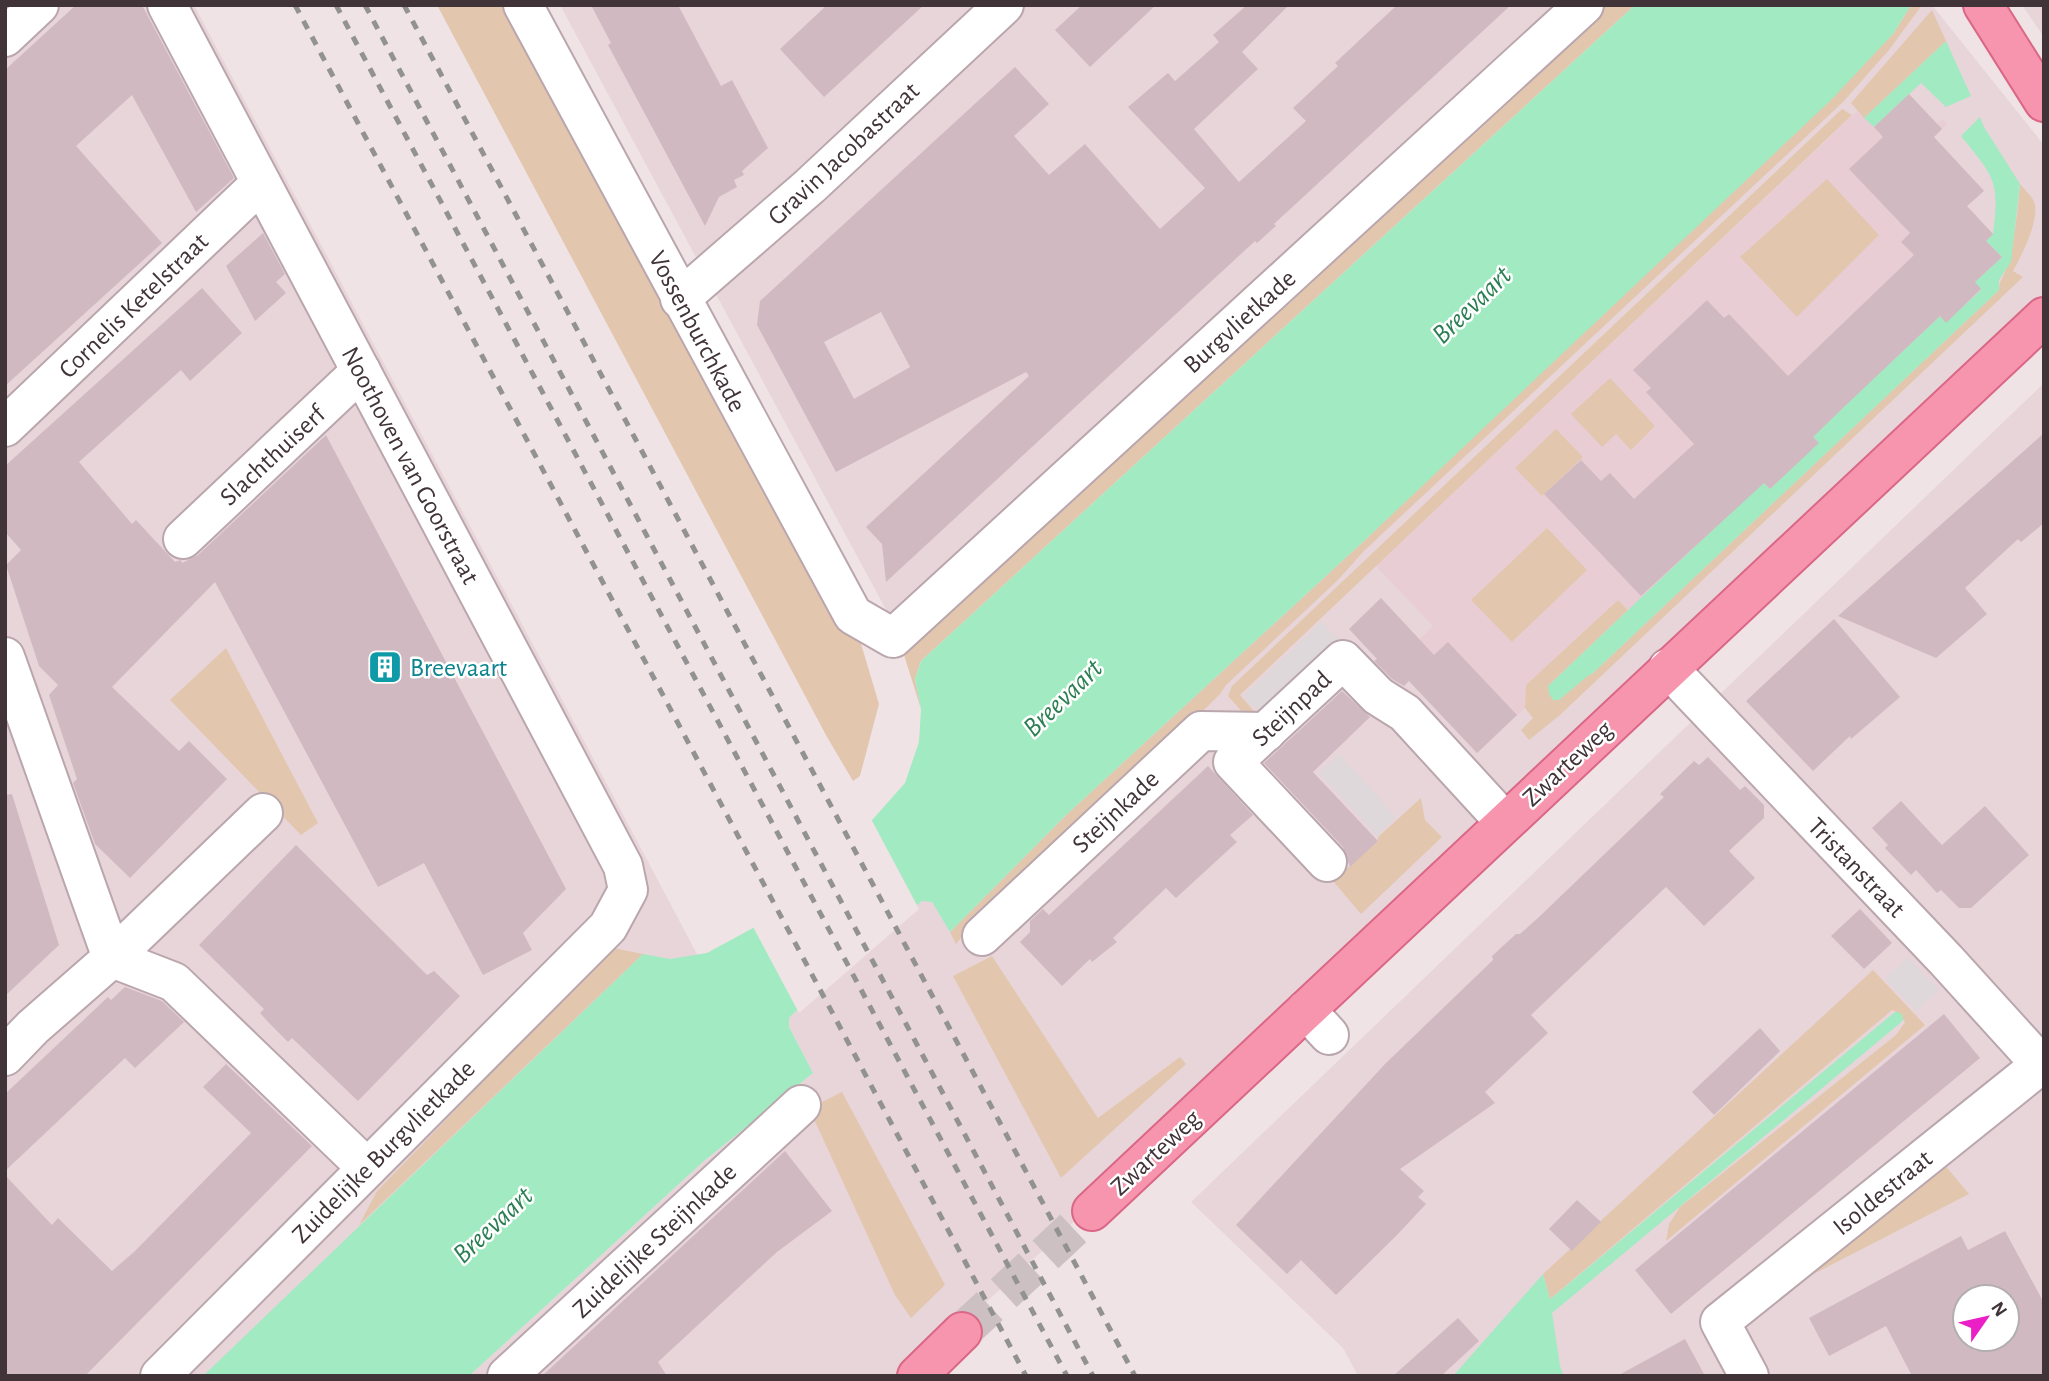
<svg xmlns="http://www.w3.org/2000/svg" width="2049" height="1381" font-family="'Alegreya Sans',sans-serif">
<rect width="100%" height="100%" fill="#f0e3e6"/>
<g fill="#e8d5da" fill-rule="evenodd">
<polygon points="5,5 194,5 715,988 296,1376 5,1376"/>
<polygon points="560,5 1569,5 892,621"/>
<polygon points="1911,5 1932,5 2044,145 2044,337 905,1376 469,1376 704,1161 813,1073 789,1027 789,1018 797,1010 922,901 932,902 951,931 1065,816 1365,540 1893,34"/>
<polygon points="2022,5 2044,5 2044,37"/>
<path d="M2044 383V1376H1358L1343 1348 1191 1202ZM1965 1297H2007V1339H1965Z"/>
</g>
<polygon fill="#e8cdd4" points="1909,94 1937,124 1942,119 1947,124 1929,142 1946,150 1984,190 1967,207 1993,234 2002,257 1981,289 1946,323 1936,320 1813,436 1819,443 1770,489 1763,483 1628,610 1618,600 1526,685 1525,708 1477,753 1394,665 1433,626 1376,566 1857,111 1874,127"/>
<g fill="#e2c7ae">
<polygon points="437,5 511,5 859,637 879,704 860,776 853,781 827,737"/>
<polygon points="1606,5 1635,5 921,661 915,679 921,709 904,655 906,646"/>
<polygon points="1911,5 1922,5 1889,50 1843,102 1364,551 1338,580 1226,685 1220,694 1190,724 989,903 956,944 950,932 1065,816 1365,540 1893,34"/>
<polygon points="1932,10 1946,41 1864,118 1851,103"/>
<polygon points="1842,109 1852,115 1240,695 1261,719 1253,724 1228,696 1232,686"/>
<polygon points="1827,179 1879,235 1797,317 1740,257"/>
<path d="M2020 184C2024 189 2032 196 2034 202 2041 217 2021 257 2013 271L2023 277 1560 715 1529 740 1521 730 1533 718 1525 708 1526 685 1618 600 1628 610 1548 686 1592 674 1999 290C1999 280 2004 277 2006 269 2014 242 2018 212 2020 184Z"/>
<polygon points="1610,378 1655,426 1631,450 1616,434 1602,447 1571,414"/>
<polygon points="1556,429 1583,457 1542,496 1515,468"/>
<polygon points="1547,528 1587,570 1512,642 1471,600"/>
<polygon points="226,648 318,823 301,835 170,700"/>
<polygon points="1421,798 1425,820 1442,837 1361,914 1333,881 1378,841 1378,837"/>
<polygon points="613,948 643,954 359,1225 377,1191"/>
<polygon points="992,956 1098,1118 1180,1057 1186,1064 1061,1178 953,976"/>
<polygon points="1873,970 1925,1025 1666,1241 1669,1224 1680,1207 1896,1035 1905,1022 1898,1013 1892,1010 1550,1299 1543,1274"/>
<polygon points="842,1092 945,1285 911,1318 895,1295 813,1117 816,1105"/>
<polygon points="1943,1163 1969,1194 1798,1282"/>
</g>
<g fill="#ded8da">
<polygon points="1321,622 1341,642 1264,717 1243,696"/>
<polygon points="1339,754 1396,817 1377,836 1319,773"/>
<polygon points="1908,958 1939,990 1916,1011 1885,979"/>
</g>
<g fill="#a2eac1">
<polygon points="1635,5 1911,5 1893,34 1831,100 1365,540 1065,816 950,932 932,902 922,901 797,1010 789,1018 789,1027 813,1073 704,1161 469,1376 203,1376 643,954 670,959 707,953 753,928 873,819 905,783 919,742 921,709 915,679 921,661"/>
<polygon points="1946,41 1971,96 1946,107 1921,83 1874,127 1864,118"/>
<path d="M1980 117 1984 127 2020 184 2011 262 1999 280V290L1592 674 1589 675 1559 700H1553L1549 694 1548 686 1763 482 1770 489 1818 442 1812 436 1940 316 1946 322 1981 290 1975 282 2002 257 1986 241 1993 234C2000 180 1994 177 1961 136Z"/>
<polygon points="1543,1274 1550,1299 1560,1366 1564,1376 1453,1376"/>
</g>
<polygon fill="#f0e3e6" points="870,817 919,909 799,1013 752,925"/>
<g fill="none" stroke-linecap="round" stroke-linejoin="round">
<polyline stroke="#a2eac1" stroke-width="12" points="1550,1307 1897,1018"/>
</g>
<g fill="#d1b9c2" fill-rule="evenodd">
<polygon points="76,5 142,5 234,178 196,212 132,95 76,146 162,243 5,386 5,70"/>
<polygon points="591,5 678,5 721,86 732,80 768,148 742,171 744,175 734,180 737,187 719,197 705,226 608,45 611,43"/>
<polygon points="827,5 924,5 824,97 780,49"/>
<polygon points="1082,5 1156,5 1090,67 1055,30"/>
<path d="M1247 5H1289L1242 52 1258 69 1194 129 1239 182 1306 121 1293 108 1338 66 1335 63 1397 5H1511L1274 224 1276 226 1257 243 1255 241 886 582 882 544 866 527 1029 376 1026 372 836 472 757 325 760 301 1015 67 1049 104 1014 136 1049 175 1085 144 1160 229 1205 188 1128 107 1168 73 1175 81 1219 42 1213 35ZM881 312 910 367 854 399 824 342Z"/>
<polygon points="1909,94 1942,129 1934,137 1984,191 1967,206 1993,234 1986,241 2002,257 1975,282 1981,289 1946,323 1940,316 1844,407 1813,437 1819,443 1770,489 1764,483 1641,596 1544,494 1581,460 1601,481 1610,473 1634,499 1694,444 1646,392 1651,388 1633,370 1707,300 1724,318 1729,314 1788,376 1914,255 1901,242 1910,233 1849,169 1883,137 1874,127"/>
<polygon points="263,233 285,274 276,282 286,293 255,321 226,266"/>
<polygon points="202,288 242,333 190,381 181,370 79,462 132,524 136,520 175,562 181,560 182,563 198,555 326,435 566,889 523,933 532,950 483,975 424,863 378,887 215,582 112,687 179,751 189,741 227,779 130,878 95,844 73,783 77,779 49,695 58,685 39,666 6,565 21,550 5,532 5,466"/>
<polygon points="2044,433 2044,523 2021,542 2018,539 1965,588 1987,614 1936,658 1838,616"/>
<polygon points="1381,598 1434,655 1448,642 1517,715 1477,753 1409,681 1404,686 1392,679 1374,661 1377,659 1349,629"/>
<polygon points="1834,619 1900,697 1851,739 1850,736 1813,771 1746,701"/>
<polygon points="1342,691 1370,717 1313,772 1378,841 1350,867 1343,847 1264,763"/>
<polygon points="1708,757 1740,790 1745,786 1764,805 1764,818 1729,851 1755,878 1704,926 1666,887 1531,1015 1548,1033 1485,1092 1495,1103 1400,1169 1424,1191 1418,1197 1426,1204 1397,1235 1336,1295 1301,1260 1287,1274 1236,1225 1385,1064 1493,960 1492,956 1516,934 1520,934 1540,916 1664,797 1660,794 1694,761 1699,765"/>
<polygon points="1208,766 1253,815 1230,835 1237,842 1176,898 1166,888 1113,938 1117,942 1092,962 1090,959 1062,986 1020,942 1030,932 1030,921 1043,909 1049,915"/>
<polygon points="12,794 59,945 5,996 5,795"/>
<polygon points="1901,801 1942,845 1985,806 2029,855 1971,908 1959,908 1941,890 1937,893 1916,870 1911,875 1885,848 1888,845 1872,828"/>
<polygon points="296,845 427,975 434,971 460,996 358,1101 292,1038 288,1042 270,1024 260,1013 264,1009 199,945"/>
<polygon points="1860,909 1892,943 1864,969 1831,936"/>
<polygon points="125,987 162,1001 184,1022 135,1068 125,1058 5,1171 5,1094 108,997 111,1000"/>
<polygon points="1944,1014 1980,1058 1671,1314 1635,1270"/>
<polygon points="1760,1028 1780,1051 1714,1115 1692,1092"/>
<polygon points="226,1064 312,1146 85,1376 5,1376 5,1175 52,1225 58,1218 112,1271 135,1251 251,1133 203,1087"/>
<polygon points="785,1151 832,1211 777,1252 658,1362 667,1376 542,1376"/>
<polygon points="1577,1200 1601,1222 1572,1251 1549,1229"/>
<path d="M2005 1231 2044 1303V1376H1912L1886 1326 1829 1356 1809 1318 1961 1236 1968 1250ZM1965 1297H2007V1339H1965Z"/>
<polygon points="1458,1318 1479,1341 1441,1376 1393,1376"/>
<polygon points="1685,1339 1705,1376 1617,1376"/>
</g>
<g fill="none" stroke-linecap="round" stroke-linejoin="round">
<polyline stroke="#cdc0c3" stroke-width="38" stroke-dasharray="38 19" stroke-linecap="butt" points="962,1332 1092,1211"/>
<g stroke="#baa6ad" stroke-width="42">
<g id="minor">
<polyline points="523,5 853,615 893,638 1584,5"/>
<polyline points="5,37 39,5"/>
<polyline points="680,299 810,186 1004,5"/>
<polyline points="5,427 261,183"/>
<polyline points="183,539 361,371"/>
<polyline points="5,657 112,958 174,982 367,1168"/>
<polyline points="1668,668 1946,960 2044,1068"/>
<polyline points="1327,862 1233,762 1343,660 1378,696 1405,713 1505,822"/>
<polyline points="982,936 1201,731 1266,732"/>
<polyline points="1306,1010 1329,1035"/>
<polyline points="5,1056 33,1027 112,958 263,813"/>
<polyline points="160,1376 608,927 628,890 623,866 167,5"/>
<polyline points="507,1376 801,1105"/>
<polyline points="1749,1376 1720,1322 2044,1062"/>
</g>
</g>
<g stroke="#da6786" stroke-width="42">
<g id="major">
<polyline points="1983,5 2044,102"/>
<polyline points="1092,1211 2044,317"/>
<polyline points="917,1376 962,1332"/>
</g>
</g>
<use href="#minor" stroke="#fff" stroke-width="38"/>
<use href="#major" stroke="#f795ae" stroke-width="38"/>
<g stroke="#929292" stroke-width="5" stroke-dasharray="9 9" stroke-linecap="butt">
<polyline points="295,5 1026,1376"/>
<polyline points="336,5 1067,1376"/>
<polyline points="365,5 1093,1376"/>
<polyline points="404,5 1135,1376"/>
</g>
</g>
<defs>
<g id="building-square" transform="scale(1.75)"><rect x="-9" y="-9" width="18" height="18" rx="4" fill="#0f9aa8" stroke="#fff"/><path d="M-4-6H4V6H1V3H-1V6H-4ZM-2.5-4.3h1.7v1.8h-1.7ZM.8-4.3h1.7v1.8H.8ZM-2.5-1h1.7V.8h-1.7ZM.8-1h1.7V.8H.8Z" fill="#fff"/></g>
</defs>
<g fill-rule="evenodd">
<use href="#building-square" x="385" y="667"/>
</g>
<g text-anchor="middle" stroke-width="5" stroke-linejoin="round" paint-order="stroke">
<g font-size="26" fill="#413439" stroke="#fff">
<text transform="translate(843 153) rotate(-43)" y="9">Gravin Jacobastraat</text>
<text transform="translate(133 305) rotate(-44)" y="9">Cornelis Ketelstraat</text>
<text transform="translate(1239 321) rotate(-42)" y="9">Burgvlietkade</text>
<text transform="translate(698 331) rotate(62)" y="9">Vossenburchkade</text>
<text transform="translate(272 455) rotate(-43)" y="9">Slachthuiserf</text>
<text transform="translate(411 465) rotate(62)" y="9">Noothoven van Goorstraat</text>
<text transform="translate(1291 708) rotate(-43)" y="9">Steijnpad</text>
<text transform="translate(1567 763) rotate(-43)" y="9">Zwarteweg</text>
<text transform="translate(1115 811) rotate(-43)" y="9">Steijnkade</text>
<text transform="translate(1857 867) rotate(46)" y="9">Tristanstraat</text>
<text transform="translate(383 1151) rotate(-45)" y="9">Zuidelijke Burgvlietkade</text>
<text transform="translate(1155 1152) rotate(-43)" y="9">Zwarteweg</text>
<text transform="translate(1882 1192) rotate(-39)" y="9">Isoldestraat</text>
<text transform="translate(654 1240) rotate(-43)" y="9">Zuidelijke Steijnkade</text>
</g>
<g font-size="26" fill="#0d838f" stroke="#fff" text-anchor="start">
<text x="410" y="676">Breevaart</text>
</g>
<g font-size="28" font-style="italic" fill="#2c7f52" stroke="#fff">
<text transform="translate(1471 304) rotate(-44)" y="10">Breevaart</text>
<text transform="translate(1062 697) rotate(-44)" y="10">Breevaart</text>
<text transform="translate(492 1224) rotate(-43)" y="10">Breevaart</text>
</g>
</g>
<rect width="2049" height="1381" fill="none" stroke="#413439" stroke-width="14"/>
<g transform="translate(1986 1318) rotate(56)"><circle r="33" fill="#ffffff" stroke="#b3aeb0" stroke-width="2"/>
<path d="M0-5L12 26L0 18L-12 26Z" fill="#ea1fc6"/>
<text y="-10" font-size="19" font-weight="bold" text-anchor="middle" fill="#413439">N</text>
</g>
</svg>
